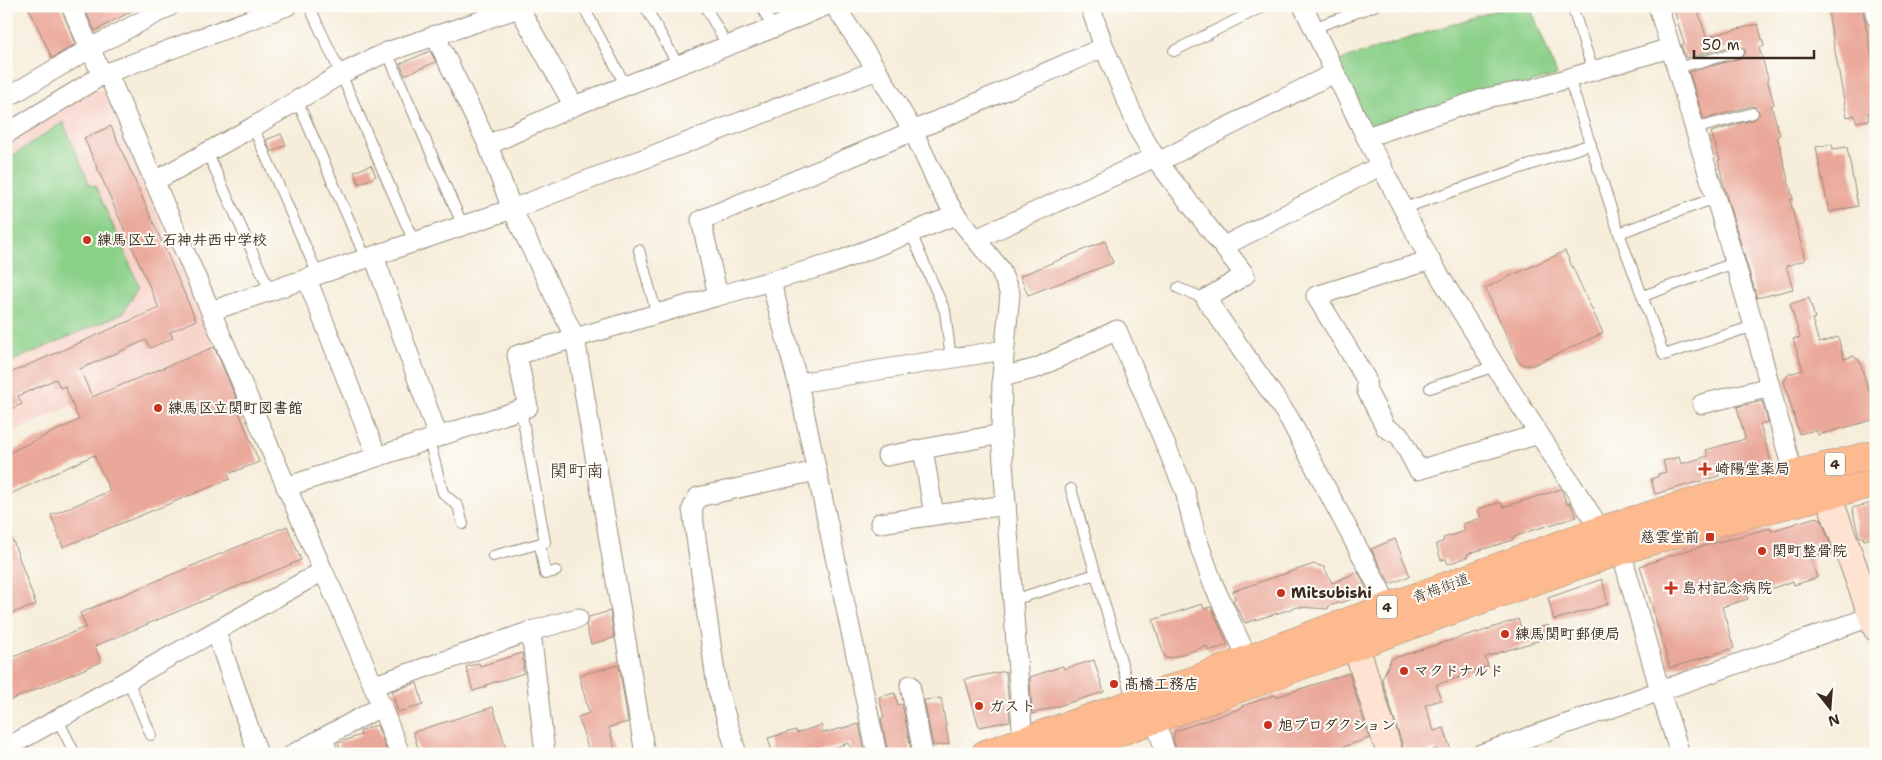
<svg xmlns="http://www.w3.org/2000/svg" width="1882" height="760" font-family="'Shantell Sans','Klee One',sans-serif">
<rect width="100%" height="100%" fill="#fdfcf7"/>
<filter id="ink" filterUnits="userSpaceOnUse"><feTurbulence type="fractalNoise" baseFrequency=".02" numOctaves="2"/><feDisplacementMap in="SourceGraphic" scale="10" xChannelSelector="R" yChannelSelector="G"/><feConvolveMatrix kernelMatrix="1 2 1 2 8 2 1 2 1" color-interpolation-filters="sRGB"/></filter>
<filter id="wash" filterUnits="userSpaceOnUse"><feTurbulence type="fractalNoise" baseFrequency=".0096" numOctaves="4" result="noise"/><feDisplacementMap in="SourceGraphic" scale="20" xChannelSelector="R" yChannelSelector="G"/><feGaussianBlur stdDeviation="1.12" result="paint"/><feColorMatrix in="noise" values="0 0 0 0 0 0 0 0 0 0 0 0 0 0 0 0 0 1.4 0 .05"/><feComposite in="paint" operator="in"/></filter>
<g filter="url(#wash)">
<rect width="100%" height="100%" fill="#f6edda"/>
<polygon fill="#f7d1c8" points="93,89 103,91 215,346 92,396 6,436 6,146"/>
<g fill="#8bd089" stroke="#637d54">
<polygon points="1509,6 1530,6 1557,75 1369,130 1335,62"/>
<polygon points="63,122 90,186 95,185 139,285 123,313 6,364 6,160"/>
</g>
<g id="blocks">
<g fill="#eaa89a">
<polygon points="28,6 60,6 76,44 52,58"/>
<polygon points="83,6 141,6 95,31"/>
<polygon points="1673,6 1697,6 1706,37 1758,24 1764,46 1759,48 1768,78 1767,79 1774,104 1771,105 1780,135 1777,136 1793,199 1790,200 1805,260 1786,266 1793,289 1757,298 1727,198 1718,160 1720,160 1711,132 1755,119 1759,115 1759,111 1755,107 1751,106 1704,119 1689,72 1741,58 1745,54 1745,50 1741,46 1737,45 1686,58 1681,45 1684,44"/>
<polygon points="1827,6 1862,6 1876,79 1876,111 1868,113 1869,120 1856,122 1855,115 1847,117"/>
<polygon points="430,51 436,62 405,75 400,64"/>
<polygon points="111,126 196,320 170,332 173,338 150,348 146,340 80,369 92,397 214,347 242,411 239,412 259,462 228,474 230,479 63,547 51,515 110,491 94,455 6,496 6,454 79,420 65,386 60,388 56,379 18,396 22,404 6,411 6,369 8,374 159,308 84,138"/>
<polygon points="281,134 286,145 271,152 266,140"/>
<polygon points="1832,144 1833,149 1847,147 1858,206 1829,212 1816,147"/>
<polygon points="371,165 376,176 359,184 354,172"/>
<polygon points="1105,241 1113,263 1028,295 1020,276"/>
<polygon points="1565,251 1603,333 1533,365 1524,365 1518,361 1485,288"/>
<polygon points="1809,298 1815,318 1812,319 1819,343 1838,337 1844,359 1854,356 1860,362 1869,392 1876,390 1876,419 1818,435 1816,430 1799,434 1784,381 1789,374 1803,370 1793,339 1800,337 1790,304"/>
<polygon points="1762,401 1768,422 1760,424 1771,462 1750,468 1749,463 1718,472 1719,476 1655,494 1651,479 1659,476 1658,474 1666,472 1663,461 1679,457 1681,464 1708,456 1706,450 1745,439 1737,407"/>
<polygon points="1561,489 1567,504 1570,503 1577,517 1533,530 1512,538 1513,540 1467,554 1468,557 1448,564 1446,559 1441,560 1436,544 1444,541 1443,538 1465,531 1463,524 1481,518 1478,509 1501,502 1503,507"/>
<polygon points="1876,502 1876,537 1864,540 1863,537 1859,537 1852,508"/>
<polygon points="1816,517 1821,519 1833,552 1811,558 1817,578 1794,585 1793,581 1765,591 1746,592 1748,599 1722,607 1734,648 1670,668 1640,566 1685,551 1770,528 1771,531"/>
<polygon points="287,526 301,560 95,646 101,662 6,702 6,660 86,627 80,613"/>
<polygon points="6,527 8,527 36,605 6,615"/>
<polygon points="1395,539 1410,576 1390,584 1371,549"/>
<polygon points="1314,564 1324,567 1332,583 1358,572 1369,594 1329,606 1328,609 1298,607 1245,623 1233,600 1235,599 1233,591"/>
<polygon points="1602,579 1608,604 1554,620 1548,598"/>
<polygon points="1202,604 1204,609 1211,607 1228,645 1208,651 1207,646 1170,658 1170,657 1165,658 1153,620"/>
<polygon points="610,611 614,638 591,644 586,625 589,617"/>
<polygon points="1518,619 1523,632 1548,625 1551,634 1546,636 1547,638 1485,657 1488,666 1468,672 1469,674 1436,685 1441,700 1425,705 1434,731 1444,728 1452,754 1437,754 1436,749 1422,754 1405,754 1382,679 1391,659 1477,632 1477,633"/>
<polygon points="522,653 524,673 486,685 486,687 473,691 466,667 479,663 480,666"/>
<polygon points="1094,660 1104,692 1032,714 1030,677 1063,666 1064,669"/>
<polygon points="619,665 628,722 609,727 616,754 590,754 578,717 589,713 579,675"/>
<polygon points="1006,671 1010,721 979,727 965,679"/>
<polygon points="1349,673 1369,738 1340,748 1342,754 1177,754 1173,738 1175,731 1242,708 1242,706 1275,695 1276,697"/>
<polygon points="417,683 423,705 398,712 392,691"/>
<polygon points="895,693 898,705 902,704 912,754 888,754 881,718 884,718 879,697"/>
<polygon points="941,698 949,744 933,746 924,700"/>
<polygon points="493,707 508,754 420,754 413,732"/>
<polygon points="859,724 865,754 852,754 849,743 814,754 773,754 768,738 796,730 797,733 821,725 823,733"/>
<polygon points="377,725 388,754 342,754 338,743 361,735 360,731"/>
</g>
</g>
</g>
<g filter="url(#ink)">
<use href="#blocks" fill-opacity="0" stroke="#988c7c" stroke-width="1"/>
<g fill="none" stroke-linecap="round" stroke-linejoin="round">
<g stroke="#988c7c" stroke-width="12">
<g id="lane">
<polyline points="309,6 341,74 414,242"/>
<polyline points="583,6 626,86"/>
<polyline points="645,6 678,65"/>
<polyline points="705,6 727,45"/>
<polyline points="761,6 773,28"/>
<polyline points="1572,6 1593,71"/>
<polyline points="1313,28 1374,6"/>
<polyline points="1174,51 1264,6"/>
<polyline points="387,52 463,226"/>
<polyline points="1676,68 1739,52"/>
<polyline points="1569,78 1619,233 1664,355 1754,326"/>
<polyline points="297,100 366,259"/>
<polyline points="253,127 318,275"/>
<polyline points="1694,129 1753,113"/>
<polyline points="207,152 270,291"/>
<polyline points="1404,208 1591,144"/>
<polyline points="911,233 945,311 951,359"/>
<polyline points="1619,233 1715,198"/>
<polyline points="639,250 657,315"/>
<polyline points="1178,288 1206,299"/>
<polyline points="1643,296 1734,263"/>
<polyline points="1430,388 1495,366"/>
<polyline points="429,440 443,493 458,506 463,524"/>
<polyline points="1071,489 1133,702"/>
<polyline points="540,544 545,574 556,571"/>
<polyline points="493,556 545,542 521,409"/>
<polyline points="1013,600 1096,574"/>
<polyline points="128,680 151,735"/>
<polyline points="58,720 75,754"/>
<polyline points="327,735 333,754"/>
</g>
</g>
<g stroke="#988c7c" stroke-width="21">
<g id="street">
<path d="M71 6 98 66 111 81 323 571C352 631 376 691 400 754"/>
<polyline points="518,6 574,106"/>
<polyline points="835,6 877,70 913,131 942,193 956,215 1000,269 1010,294 1002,377 1001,434 1023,741"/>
<polyline points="1090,6 1104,47 1140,132 1158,162 1245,275 1206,299 1289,418 1389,607"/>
<polyline points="1303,6 1366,137 1430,260 1495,366 1601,530"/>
<polyline points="1658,6 1754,326 1793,474"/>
<polyline points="1874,6 1876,17"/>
<polyline points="435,35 488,145 512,209 575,338 645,754"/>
<polyline points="6,98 91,48 170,6"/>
<polyline points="6,134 104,74 287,6"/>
<polyline points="1366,137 1486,98 1532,89 1670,48"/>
<polyline points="488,145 574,106 773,28 825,6"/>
<polyline points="1158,162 1334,73"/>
<polyline points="155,181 253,127 341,74 387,52 519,8"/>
<polyline points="976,239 1155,157"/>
<polyline points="1224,246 1382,165"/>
<polyline points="374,256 438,437"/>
<polyline points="1430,260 1316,296 1366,379 1367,391 1386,428 1400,436 1418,470 1539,434"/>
<polyline points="307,279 377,456"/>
<polyline points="771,282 798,383 877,754"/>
<polyline points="718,296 834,263 956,215"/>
<polyline points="211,311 512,209 877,70"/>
<polyline points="1002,377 1037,368 1117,330 1185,491 1196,536 1213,584 1248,659"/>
<polyline points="798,383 1004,350"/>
<polyline points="1702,404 1770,387"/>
<polyline points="923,449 934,515"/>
<polyline points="887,456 1001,434"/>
<polyline points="286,487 528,407 517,355 718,296 701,220 913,131 1104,47"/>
<polyline points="880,523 1006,505"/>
<polyline points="1621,551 1660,691 1680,754"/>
<polyline points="531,631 545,754"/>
<polyline points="216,632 258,754"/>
<polyline points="375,685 531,631 578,618"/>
<polyline points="910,685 923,754"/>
<polyline points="1155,720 1166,754"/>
<polyline points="6,748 323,571"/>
<polyline points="293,754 382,706"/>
<polyline points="737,754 717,687 692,509 698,497 816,471"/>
<polyline points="1481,754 1876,615"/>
</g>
</g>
<g stroke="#988c7c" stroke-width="28">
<g id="secondary">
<polyline points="1809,483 1828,495 1876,628"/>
<polyline points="1349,624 1390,754"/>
</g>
</g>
<g stroke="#988c7c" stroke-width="29">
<g id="primary">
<polyline points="985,754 1134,703 1325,630 1601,530 1751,485 1876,454"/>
<path d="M1056 754C1245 689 1431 615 1620 551 1704 523 1790 504 1876 483"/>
</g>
</g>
<use href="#lane" stroke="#fff" stroke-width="10"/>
<use href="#street" stroke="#fff" stroke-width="19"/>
<use href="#secondary" stroke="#fee3d2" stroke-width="26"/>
<use href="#primary" stroke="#fcba8e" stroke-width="28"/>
</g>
</g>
<g fill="#c8321e" stroke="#fdfcf7" stroke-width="2">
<circle cx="87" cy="240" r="5"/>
<circle cx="158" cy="408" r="5"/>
<path d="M1702.5 461.5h5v5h5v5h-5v5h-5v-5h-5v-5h5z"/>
<rect x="1705" y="532" width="10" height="10" rx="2.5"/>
<circle cx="1762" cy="551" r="5"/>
<path d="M1668.5 580.5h5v5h5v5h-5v5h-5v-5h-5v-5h5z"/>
<circle cx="1281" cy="593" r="5"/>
<circle cx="1505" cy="634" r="5"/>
<circle cx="1404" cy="671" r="5"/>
<circle cx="1114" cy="684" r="5"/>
<circle cx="979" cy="706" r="5"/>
<circle cx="1268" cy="725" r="5"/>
</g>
<g text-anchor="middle" stroke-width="4" stroke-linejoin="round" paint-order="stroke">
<g fill="#fdfcf7" stroke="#75695f" stroke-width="1">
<rect x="1825" y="452.5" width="20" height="23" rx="4"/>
<rect x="1377" y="595.5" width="20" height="23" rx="4"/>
</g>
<g font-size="14" font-weight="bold" fill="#3b2a1e">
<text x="1835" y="469">4</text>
<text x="1387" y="612">4</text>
</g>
<g font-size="15" font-weight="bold" fill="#3b2a1e" stroke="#fdfcf7" text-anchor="start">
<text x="97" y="245">練馬区立 石神井西中学校</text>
<text x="168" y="413">練馬区立関町図書館</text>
<text x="1715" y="474">崎陽堂薬局</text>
<text x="1700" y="542" text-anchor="end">慈雲堂前</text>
<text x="1772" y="556">関町整骨院</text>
<text x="1682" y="593">島村記念病院</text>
<text x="1291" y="598">Mitsubishi</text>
<text x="1515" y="639">練馬関町郵便局</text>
<text x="1414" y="676">マクドナルド</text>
<text x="1124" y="689">髙橋工務店</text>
<text x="989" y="711">ガスト</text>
<text x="1278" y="730">旭プロダクション</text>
</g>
<g font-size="15" fill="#3b2a1e" stroke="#fdfcf7">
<text transform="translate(1441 588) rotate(-20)" y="5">青梅街道</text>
</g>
<g font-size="18" fill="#3b2a1e" stroke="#fdfcf7">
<text x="577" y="477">関町南</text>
</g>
</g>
<rect width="1882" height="760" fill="none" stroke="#fdfcf7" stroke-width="25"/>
<g transform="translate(1830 708) rotate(163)" stroke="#fdfcf7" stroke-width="4" paint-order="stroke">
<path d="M0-4L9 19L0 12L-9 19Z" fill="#3b2a1e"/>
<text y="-8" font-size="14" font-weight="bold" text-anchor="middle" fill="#3b2a1e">N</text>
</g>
<path d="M1694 50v8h120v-8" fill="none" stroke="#3b2a1e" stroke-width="2.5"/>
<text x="1702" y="50" font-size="15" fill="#3b2a1e" stroke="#fdfcf7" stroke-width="4" paint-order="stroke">50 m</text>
</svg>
